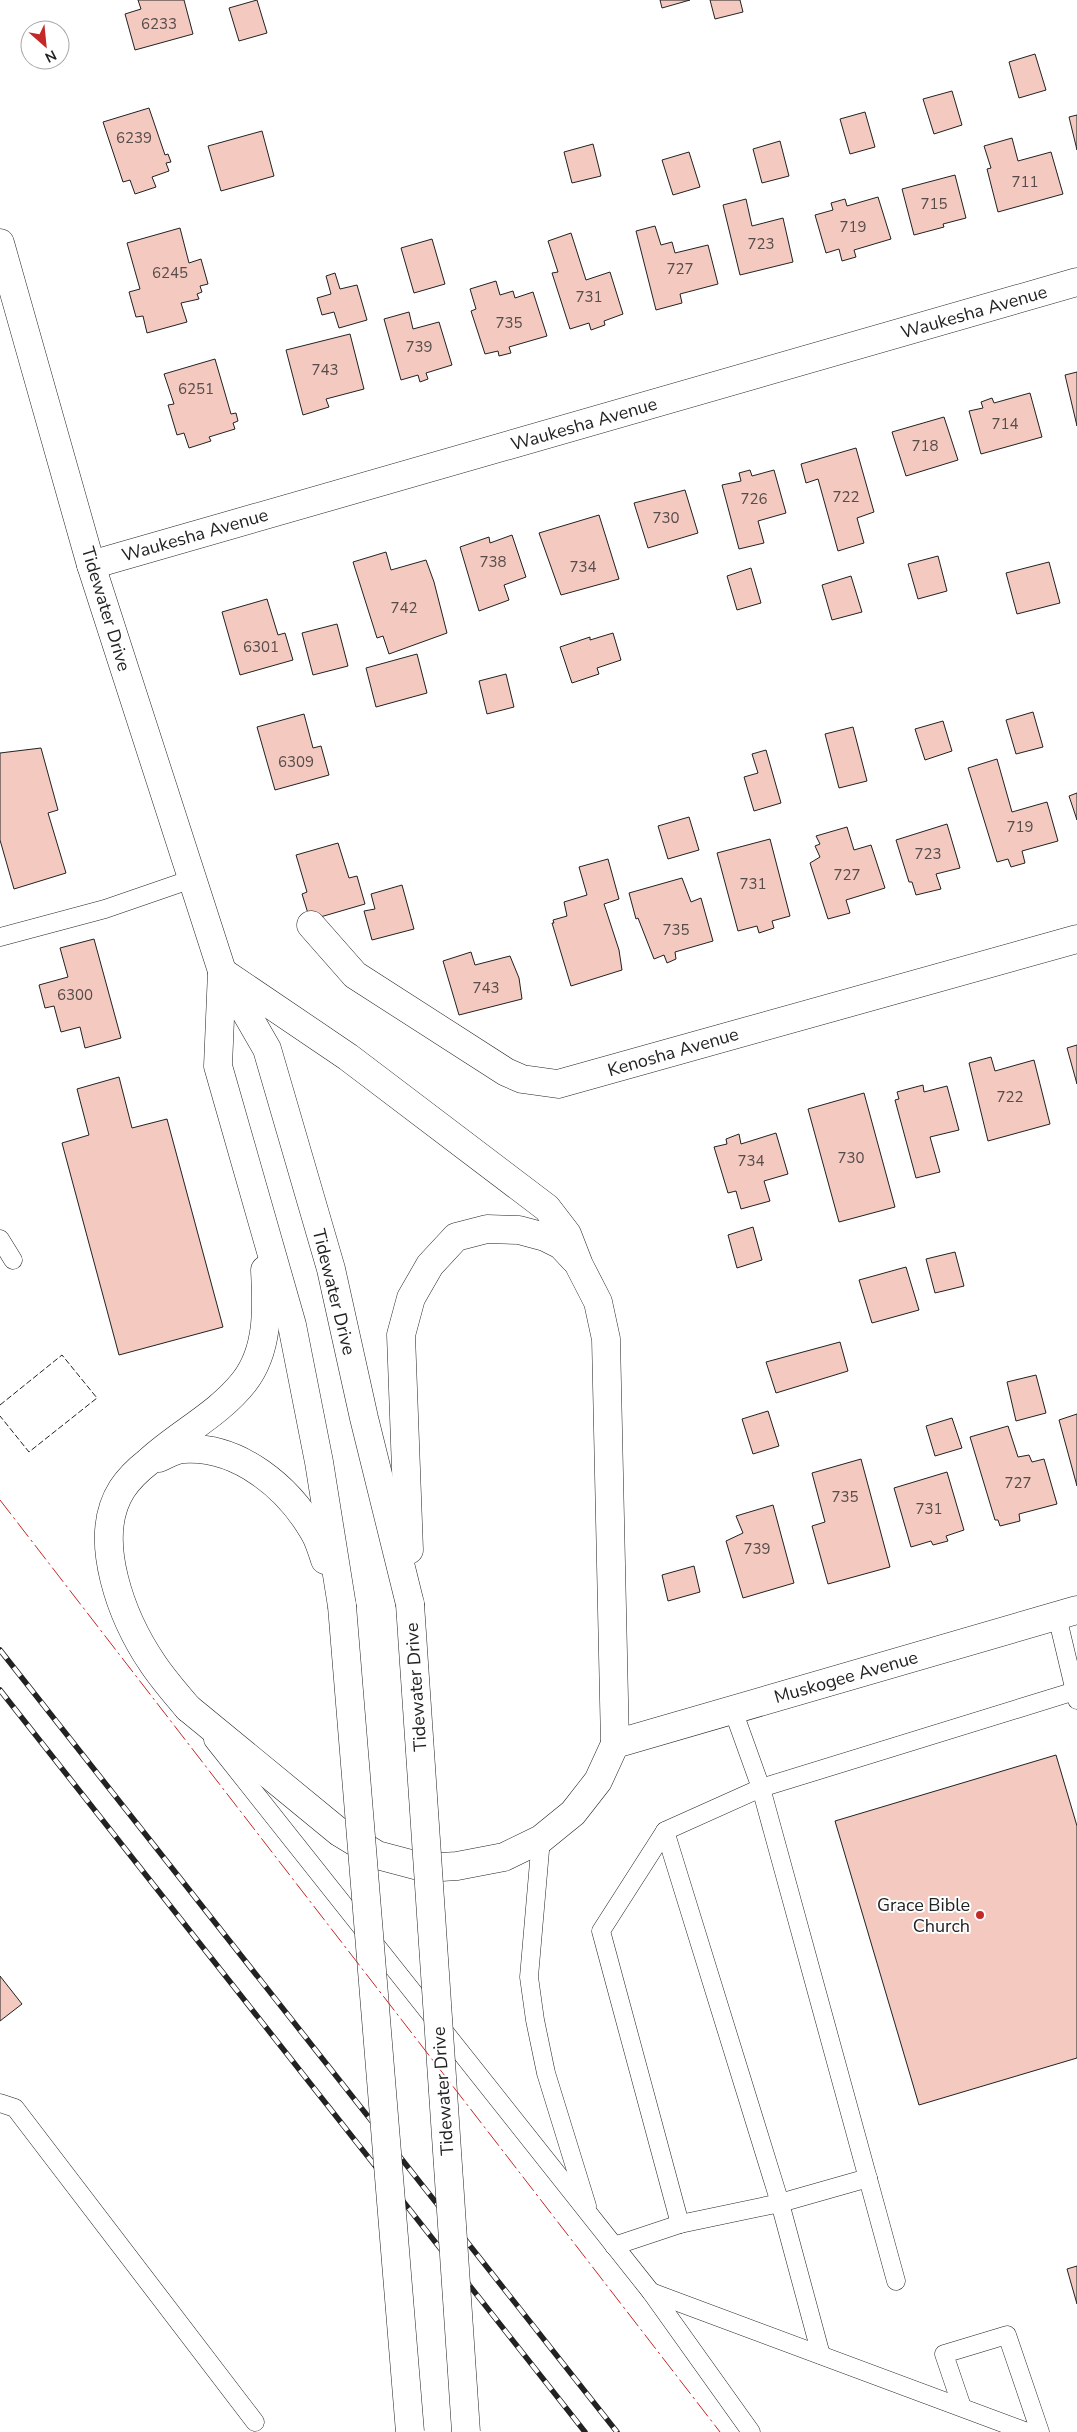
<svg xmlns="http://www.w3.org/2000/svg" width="1077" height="2432" font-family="'Nunito Sans',sans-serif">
<rect width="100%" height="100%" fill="#fff"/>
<g fill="#f3c9c0" stroke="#222">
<polygon points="138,0 184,0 193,34 135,50 125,14 141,9"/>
<polygon points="257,0 267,33 239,41 229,8"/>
<polygon points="660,0 690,0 662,8"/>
<polygon points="710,0 740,0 743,12 715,19"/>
<polygon points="1035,54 1046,90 1019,98 1009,62"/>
<polygon points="952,91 962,125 934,134 923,99"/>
<polygon points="149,108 165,155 168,154 171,162 166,163 169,171 152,177 156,187 135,194 130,180 123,182 103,122"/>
<polygon points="865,112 875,147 850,154 840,119"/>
<polygon points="1077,115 1077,150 1069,117"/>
<polygon points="262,131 274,176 221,191 208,146"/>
<polygon points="1012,138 1018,161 1051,152 1063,194 998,212 987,169 991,168 984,146"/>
<polygon points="780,141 789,176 762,183 753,149"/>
<polygon points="593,144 601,176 572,183 564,152"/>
<polygon points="689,152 700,187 673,195 662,160"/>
<polygon points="955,175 966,218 943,224 944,227 914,235 902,189"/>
<polygon points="878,197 891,239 854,250 856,257 842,261 839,249 826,253 815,215 833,210 831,203 845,199 847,206"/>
<polygon points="746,199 752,226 783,218 793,262 740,275 723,205"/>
<polygon points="655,226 661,245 672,242 675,253 708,245 718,284 680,294 682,303 656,310 636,231"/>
<polygon points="180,228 189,263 201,259 208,284 200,286 202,292 197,294 199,299 181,303 187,322 147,333 143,316 136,317 129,292 140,289 127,243"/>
<polygon points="571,233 586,280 610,272 623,314 604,321 605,325 591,330 589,323 570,329 552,273 558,272 548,241"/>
<polygon points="432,239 445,284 414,293 401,248"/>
<polygon points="335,273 340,289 357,285 367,320 339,328 334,312 322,315 317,298 331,294 326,276"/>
<polygon points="496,281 500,295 513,291 515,298 533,292 547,336 509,347 511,353 499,356 498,351 485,354 471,311 476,309 470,289"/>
<polygon points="409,312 413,329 439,322 452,365 426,373 428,379 420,382 418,375 401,380 384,319"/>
<polygon points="350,334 364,389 326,399 329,407 303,415 286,350"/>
<polygon points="215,359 231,414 236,413 238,421 233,423 235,429 209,437 211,441 189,448 184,433 177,435 168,405 174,404 164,374"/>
<polygon points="1077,372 1077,426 1065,375"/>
<polygon points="1030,393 1042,437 981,454 969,411 983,408 981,402 992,398 994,403"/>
<polygon points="944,417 958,460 906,476 892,432"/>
<polygon points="856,448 874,512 857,518 864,543 838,551 818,479 806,483 801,464"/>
<polygon points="750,470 752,476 774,470 786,513 758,521 764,543 739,549 722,485 741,481 739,473"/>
<polygon points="685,490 698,533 648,548 634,503"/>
<polygon points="599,515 619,579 561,595 539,533"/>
<polygon points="512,535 526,577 504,585 509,600 479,611 460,547 489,537 490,543"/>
<polygon points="386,552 391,570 426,560 434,582 447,633 389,654 383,636 377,638 353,562"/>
<polygon points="938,556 947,591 918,599 908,564"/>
<polygon points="1049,562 1060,603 1017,614 1006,573"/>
<polygon points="751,568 761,603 737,610 727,576"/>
<polygon points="851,576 862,612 832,620 822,585"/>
<polygon points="267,599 278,635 285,633 293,660 240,675 222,612"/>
<polygon points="337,624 348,666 313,675 302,633"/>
<polygon points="613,633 621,660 597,668 599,674 572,683 560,647 590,637 590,640"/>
<polygon points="417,654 427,693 376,707 366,668"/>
<polygon points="506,674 514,707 487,714 479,681"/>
<polygon points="1033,712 1043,747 1016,754 1006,720"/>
<polygon points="304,714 313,748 321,746 329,775 275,790 257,727"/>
<polygon points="943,721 952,751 925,760 915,729"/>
<polygon points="853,727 867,781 839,788 825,734"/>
<polygon points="41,748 58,810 48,813 66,873 14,889 0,840 0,753"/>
<polygon points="766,750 781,803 754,811 744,777 758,773 752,754"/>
<polygon points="997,759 1012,812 1047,802 1058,841 1022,851 1025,863 1011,867 1008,859 997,862 968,768"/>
<polygon points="1077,793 1077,820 1069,796"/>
<polygon points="689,817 699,850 668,859 658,826"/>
<polygon points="947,824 960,868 936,874 941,889 916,895 912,882 909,882 896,840"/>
<polygon points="847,827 854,850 871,845 885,888 846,900 850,913 828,919 810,863 820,857 815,846 820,844 816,836"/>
<polygon points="770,839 790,916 772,921 774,928 759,933 757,926 738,931 717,853"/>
<polygon points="338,843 349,878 357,876 365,904 310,920 302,894 307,892 296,855"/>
<polygon points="608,859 619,899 604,904 619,950 622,970 571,986 552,923 554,923 553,920 567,916 564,902 587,895 579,867"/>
<polygon points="682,878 691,902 701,898 713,941 675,952 676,959 667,963 664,955 654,959 638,918 636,919 629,893"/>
<polygon points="402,885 414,929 372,940 364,911 375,909 371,894"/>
<polygon points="94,939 121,1038 85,1048 80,1027 61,1032 54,1006 45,1008 39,985 68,977 60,948"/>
<polygon points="471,952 475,965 510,956 519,978 522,999 459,1015 443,961"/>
<polygon points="1077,1045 1077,1084 1067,1048"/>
<polygon points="991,1057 995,1071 1034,1060 1050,1124 988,1141 969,1063"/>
<polygon points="119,1077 132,1128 167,1119 223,1327 119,1355 62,1143 89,1135 77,1089"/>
<polygon points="923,1085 924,1092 947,1086 959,1130 930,1137 940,1172 916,1178 895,1100 899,1099 897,1092"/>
<polygon points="864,1093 895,1207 839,1222 808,1109"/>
<polygon points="776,1133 788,1174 764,1181 770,1201 741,1209 736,1191 728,1193 714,1147 727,1144 726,1139 739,1134 741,1144"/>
<polygon points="753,1227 762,1260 737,1268 728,1235"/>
<polygon points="955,1252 964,1286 935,1293 926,1259"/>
<polygon points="906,1267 919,1310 872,1323 859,1280"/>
<polygon points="840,1342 848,1371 776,1393 766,1362"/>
<polygon points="1036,1375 1046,1413 1016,1421 1007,1382"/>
<polygon points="768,1411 779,1446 753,1454 742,1419"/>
<polygon points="1077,1414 1077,1486 1059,1420"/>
<polygon points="952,1418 962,1448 935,1456 926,1426"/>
<polygon points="1008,1426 1018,1457 1029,1455 1032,1462 1044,1459 1057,1504 1019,1514 1020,1521 1000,1526 998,1520 995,1520 970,1437"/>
<polygon points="861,1459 890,1567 828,1584 812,1526 825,1522 812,1473"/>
<polygon points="947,1472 964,1530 946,1536 948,1541 933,1545 931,1541 911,1547 894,1488"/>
<polygon points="773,1505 794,1583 743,1598 726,1541 743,1533 736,1516"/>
<polygon points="694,1566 700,1592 668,1601 662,1575"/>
<polygon points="1056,1755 1077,1826 1077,2058 919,2105 835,1821"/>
<polygon points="0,1976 22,2004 0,2021"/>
<polygon points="1077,2266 1077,2304 1067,2269"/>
</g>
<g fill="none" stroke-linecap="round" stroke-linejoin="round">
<g stroke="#222" stroke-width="19">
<g id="lane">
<polyline points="0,937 105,909 192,879"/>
<polyline points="0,1239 13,1260"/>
<polyline points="1057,1616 1077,1700"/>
<polyline points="733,1710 761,1788 896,2281"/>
<polyline points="213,1740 651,2292 751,2432"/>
<polyline points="665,1831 780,2203 868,2178"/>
<polyline points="541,1839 529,1977 535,2020 546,2073 587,2206"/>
<polyline points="0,2103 15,2108 255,2422"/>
<polyline points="680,2224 601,1931 665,1831 761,1788 1075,1691"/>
<polyline points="614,2246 680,2224 780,2203 821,2355"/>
<polyline points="651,2292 1027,2432"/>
<polyline points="962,2407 944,2354 1007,2335 1040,2432"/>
</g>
</g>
<g stroke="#222" stroke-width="29">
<g id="street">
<polyline points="91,565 1077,282"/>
<polyline points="311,925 355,975 506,1072 522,1079 558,1084 1077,939"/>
<polyline points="188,1708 339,1832 377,1855 426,1868 457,1866 504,1857 541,1839 573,1813 598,1781 615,1744 1077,1610"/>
</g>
</g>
<g stroke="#222" stroke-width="29">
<g id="highway">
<polyline points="0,243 91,565 222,971 267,1049 331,1269 364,1418 410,1604"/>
<polyline points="222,971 218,1066 292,1325 319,1462 342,1606"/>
<polyline points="227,975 348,1057 547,1208 567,1234 579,1265 598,1302 606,1339 615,1744"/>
<path d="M159 1458C166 1455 176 1449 184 1449 239 1446 288 1487 314 1532 319 1540 322 1551 325 1560"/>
<polyline points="409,1550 401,1335 411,1298 430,1265 456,1237 487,1229 519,1230 545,1237 561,1245 574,1259"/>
<path d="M188 1708C176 1694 163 1679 153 1664 123 1620 90 1539 122 1489 128 1480 139 1469 148 1462 178 1434 218 1415 244 1382 269 1350 267 1308 265 1270"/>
</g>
</g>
<use href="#lane" stroke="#fff" stroke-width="18"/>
<use href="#street" stroke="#fff" stroke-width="28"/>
<use href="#highway" stroke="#fff" stroke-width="28"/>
<g stroke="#222" stroke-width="5.5">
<g id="rail">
<polyline points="0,1650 617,2432"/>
<polyline points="0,1690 585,2432"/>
</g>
</g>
<use href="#rail" stroke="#fff" stroke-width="4" stroke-dasharray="11" stroke-linecap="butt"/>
<g stroke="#222" stroke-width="29" stroke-linecap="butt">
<g id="highway-bridge">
<polyline points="410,1604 466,2432"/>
<polyline points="342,1606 410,2432"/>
</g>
</g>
<use href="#highway-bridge" stroke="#fff" stroke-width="28"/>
<polyline stroke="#222" stroke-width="1" stroke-dasharray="6 2.5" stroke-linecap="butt" points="0,1405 62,1355 97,1398 29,1452 0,1416"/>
<polyline stroke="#c62828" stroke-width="1" stroke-dasharray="18 4 2.5 4" stroke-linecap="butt" points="0,1500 720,2432"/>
</g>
<circle fill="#c62828" stroke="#fff" stroke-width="2" cx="980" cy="1915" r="5"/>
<g text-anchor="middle" stroke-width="4" stroke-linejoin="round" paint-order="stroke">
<g font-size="15" fill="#564c4a">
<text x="159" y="29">6233</text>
<text x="134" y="143">6239</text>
<text x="1025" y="187">711</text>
<text x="934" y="209">715</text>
<text x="853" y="232">719</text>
<text x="761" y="249">723</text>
<text x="680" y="274">727</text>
<text x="170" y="278">6245</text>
<text x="589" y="302">731</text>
<text x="509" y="328">735</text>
<text x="419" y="352">739</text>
<text x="325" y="375">743</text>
<text x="196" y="394">6251</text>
<text x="1005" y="429">714</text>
<text x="925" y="451">718</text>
<text x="846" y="502">722</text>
<text x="754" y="504">726</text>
<text x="666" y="523">730</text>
<text x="493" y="567">738</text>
<text x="583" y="572">734</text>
<text x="404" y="613">742</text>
<text x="261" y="652">6301</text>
<text x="296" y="767">6309</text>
<text x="1020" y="832">719</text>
<text x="928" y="859">723</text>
<text x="847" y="880">727</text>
<text x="753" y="889">731</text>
<text x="676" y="935">735</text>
<text x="486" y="993">743</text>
<text x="75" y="1000">6300</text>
<text x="1010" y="1102">722</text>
<text x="851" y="1163">730</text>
<text x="751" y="1166">734</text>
<text x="1018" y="1488">727</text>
<text x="845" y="1502">735</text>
<text x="929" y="1514">731</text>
<text x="757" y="1554">739</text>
</g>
<g font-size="18" fill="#222" stroke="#fff">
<text transform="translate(974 312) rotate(-16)" y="6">Waukesha Avenue</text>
<text transform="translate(584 424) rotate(-16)" y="6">Waukesha Avenue</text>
<text transform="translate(195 535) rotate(-16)" y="6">Waukesha Avenue</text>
<text transform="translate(106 609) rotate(73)" y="6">Tidewater Drive</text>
<text transform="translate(673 1052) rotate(-16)" y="6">Kenosha Avenue</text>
<text transform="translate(334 1292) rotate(76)" y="6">Tidewater Drive</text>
<text transform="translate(846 1677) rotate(-16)" y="6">Muskogee Avenue</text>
<text transform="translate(416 1687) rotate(-94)" y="6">Tidewater Drive</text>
<text transform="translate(443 2091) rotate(-94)" y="6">Tidewater Drive</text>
</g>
<g font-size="18" fill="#222" stroke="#fff" text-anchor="end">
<text x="970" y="1911">Grace Bible<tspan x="970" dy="21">Church</tspan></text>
</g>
</g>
<g transform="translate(45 45) rotate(153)"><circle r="24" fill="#ffffff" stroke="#a7a7a7"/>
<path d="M0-4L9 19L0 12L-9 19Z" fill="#c62828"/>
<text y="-8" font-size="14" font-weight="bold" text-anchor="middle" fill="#222222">N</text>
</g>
</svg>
